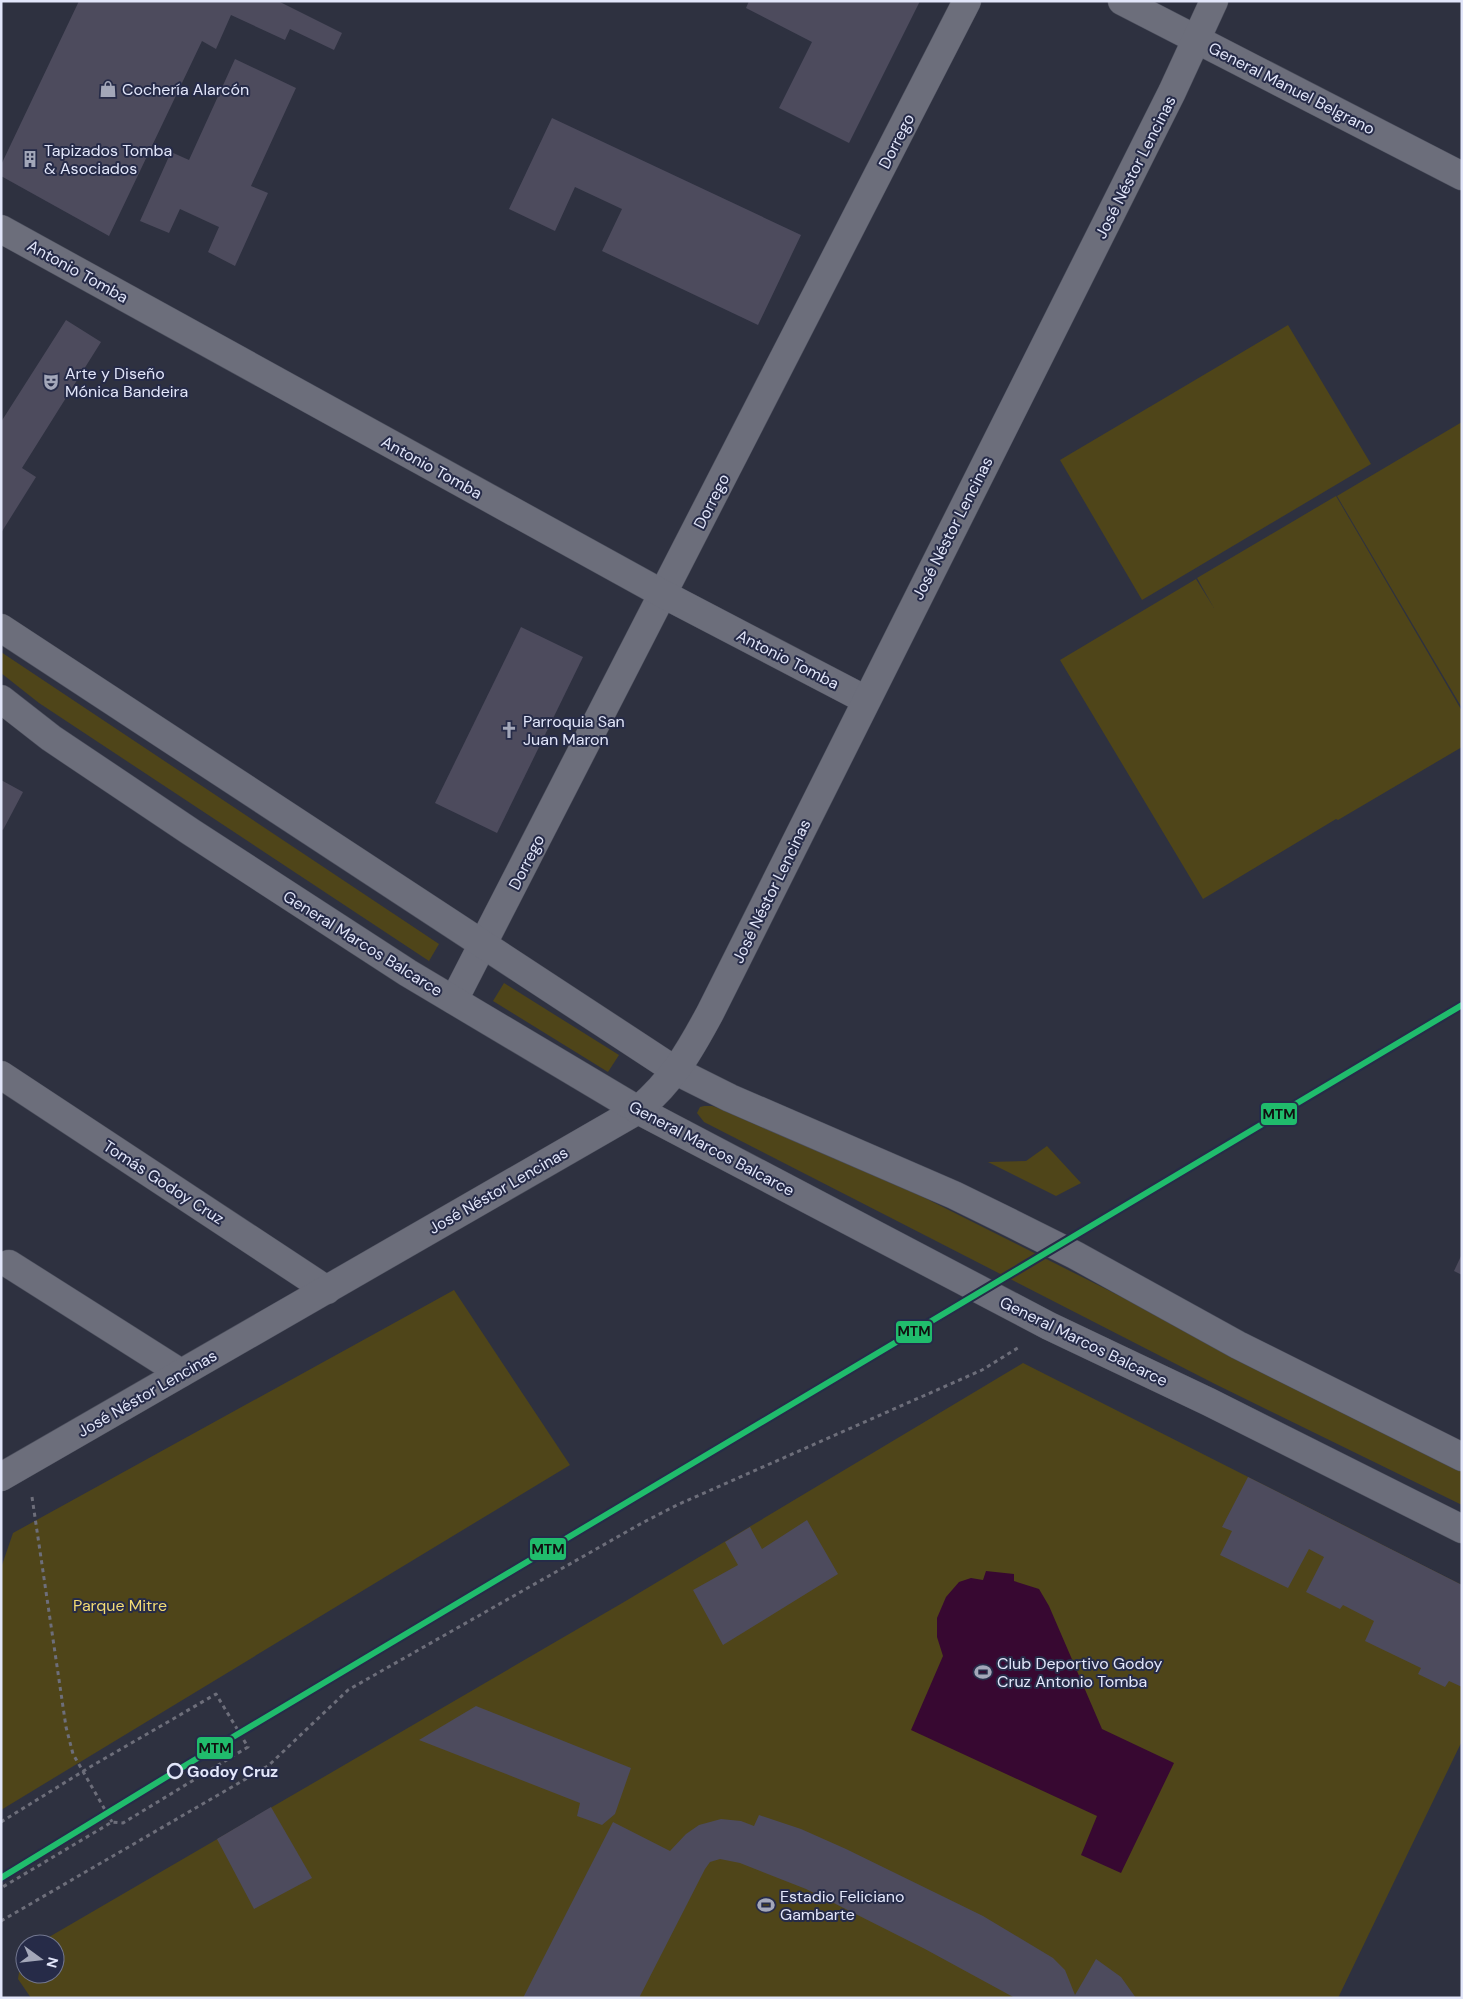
<svg xmlns="http://www.w3.org/2000/svg" width="1463" height="1999" font-family="'DM Sans',sans-serif">
<rect width="100%" height="100%" fill="#2e3140"/>
<g fill="#4f4519">
<polygon points="1288,325 1371,464 1142,600 1060,460"/>
<polygon points="1462,422 1462,708 1337,496"/>
<polygon points="1336,496 1462,711 1462,747 1338,820 1336,819 1203,899 1060,660 1196,579 1214,608 1197,578"/>
<polygon points="1,652 439,944 429,961 39,703 1,673"/>
<polygon points="504,983 619,1055 608,1072 493,1001"/>
<polygon points="704,1106 712,1106 736,1114 911,1191 1462,1468 1462,1505 1215,1384 704,1122 697,1113 700,1107"/>
<polygon points="1047,1146 1081,1183 1056,1196 988,1162 1026,1161"/>
<polygon points="454,1290 570,1465 1,1810 1,1568 13,1533"/>
<polygon points="1023,1363 1462,1585 1462,1741 1338,1998 31,1998 18,1979 22,1952 25,1951 25,1974 55,1974 55,1944 37,1944 624,1602"/>
</g>
<polygon fill="#370831" points="986,1571 1014,1574 1014,1581 1039,1589 1049,1606 1102,1729 1174,1763 1121,1873 1081,1855 1097,1816 911,1730 943,1656 937,1637 937,1618 946,1597 959,1582 971,1578 983,1580"/>
<g fill="#4d4b5d">
<polygon points="79,1 278,1 342,33 334,50 290,29 285,40 231,15 216,49 202,41 109,236 1,176 1,165"/>
<polygon points="749,1 920,1 849,143 779,108 812,42 746,8"/>
<polygon points="235,59 296,88 251,186 268,193 235,266 208,252 219,227 180,209 169,233 140,221 171,152 189,160"/>
<polygon points="552,118 801,235 758,325 602,251 622,209 575,187 555,231 509,209"/>
<polygon points="66,320 101,342 22,468 36,477 1,533 1,422"/>
<polygon points="521,627 583,657 497,833 435,803"/>
<polygon points="1,780 23,792 3,830 1,829"/>
<polygon points="1462,1254 1462,1275 1454,1271"/>
<polygon points="1248,1477 1462,1585 1462,1687 1449,1681 1445,1687 1418,1674 1421,1668 1365,1641 1374,1621 1343,1605 1340,1609 1306,1592 1324,1557 1309,1549 1288,1588 1220,1555 1232,1531 1222,1527"/>
<polygon points="807,1520 838,1574 723,1645 693,1590 738,1565 725,1542 750,1527 762,1549"/>
<polygon points="476,1706 631,1768 615,1814 602,1825 577,1816 580,1803 419,1740"/>
<polygon points="271,1807 312,1878 254,1909 217,1839"/>
<polygon points="759,1815 801,1829 846,1849 983,1916 1053,1958 1065,1970 1075,1995 1096,1959 1121,1977 1136,1998 1015,1998 925,1949 806,1889 740,1863 720,1859 710,1862 705,1869 639,1998 523,1998 613,1822 670,1851 686,1834 699,1825 721,1819 741,1821 754,1826"/>
</g>
<g fill="none" stroke-linecap="round" stroke-linejoin="round">
<g stroke="#4c4f5d" stroke-width="29">
<g id="street">
<polyline points="454,1000 967,1"/>
<polyline points="1,1075 327,1290"/>
<polyline points="9,1264 181,1373"/>
<polyline points="1,1477 638,1110"/>
</g>
</g>
<g stroke="#4c4f5d" stroke-width="29">
<g id="secondary">
<polyline points="1122,1 1462,176"/>
<polyline points="1,229 663,594 866,700"/>
<polyline points="1,628 676,1071 730,1098 954,1195 1015,1225 1075,1255 1238,1345 1462,1457"/>
<polyline points="1,699 51,738 191,832 408,973 638,1110 1049,1326 1209,1402 1462,1529"/>
<path d="M638 1110C673 1080 689 1052 710 1013L1172 92 1214 1"/>
</g>
</g>
<g stroke="#6d6e7a" stroke-width="3" stroke-dasharray="4 4" stroke-linecap="butt">
<polyline points="32,1497 66,1727 73,1754 112,1822"/>
<polyline points="1,1822 90,1767 216,1694 248,1747 123,1823 112,1822 1,1888"/>
<polyline points="1,1921 268,1766 348,1690 642,1523 677,1505 982,1370 1021,1346"/>
</g>
<use href="#street" stroke="#6c6e7b" stroke-width="28"/>
<use href="#secondary" stroke="#6c6e7b" stroke-width="28"/>
<g stroke="#262b48" stroke-width="10">
<polyline id="rail-1" points="1,1878 176,1771 1462,1005"/>
</g>
<use href="#rail-1" stroke="#20bc6c" stroke-width="6"/>
</g>
<defs>
<g id="shop-bare" transform="scale(1.35)"><path d="M-5-2.5h2.3a2.7 3.5 0 0 1 5.4 0H5L5.5 6h-11ZM-1.5-2.5h3a1.5 2.3 0 0 0-3 0Z" fill="#a3a7b9" stroke="#262b48" stroke-width="2.5" paint-order="stroke"/></g>
<g id="building-bare" transform="scale(1.35)"><path d="M-4-6H4V6H1V3H-1V6H-4ZM-2.5-4.3h1.7v1.8h-1.7ZM.8-4.3h1.7v1.8H.8ZM-2.5-1h1.7V.8h-1.7ZM.8-1h1.7V.8H.8Z" fill="#a3a7b9" stroke="#262b48" stroke-width="2.5" paint-order="stroke"/></g>
<g id="theatre-bare" transform="scale(1.35)"><path d="M-5-5.5Q0-4 5-5.5V0Q5 5 0 6Q-5 5-5 0ZM-3.3-2.5H-1v1.5H-3.3ZM1-2.5H3.3v1.5H1ZM-2.8 1Q0 5.5 2.8 1Z" fill="#a3a7b9" stroke="#262b48" stroke-width="2.5" paint-order="stroke"/></g>
<g id="church-bare" transform="scale(1.35)"><path d="M-1.2-6h2.4v3.5h3.3v2.4h-3.3V6h-2.4V-.1h-3.3v-2.4h3.3Z" fill="#a3a7b9" stroke="#262b48" stroke-width="2.5" paint-order="stroke"/></g>
<g id="stadium-bare" transform="scale(1.35)"><path d="M0-5a6.5 5 0 1 0 0 10a6.5 5 0 1 0 0-10ZM-3.5-1.8h7v3.6h-7Z" fill="#a3a7b9" stroke="#262b48" stroke-width="2.5" paint-order="stroke"/></g>
</defs>
<g fill-rule="evenodd">
<use href="#shop-bare" x="108" y="89"/>
<use href="#building-bare" x="30" y="159"/>
<use href="#theatre-bare" x="51" y="382"/>
<use href="#church-bare" x="509" y="730"/>
<use href="#stadium-bare" x="983" y="1672"/>
<use href="#stadium-bare" x="766" y="1905"/>
</g>
<circle fill="#262b48" stroke="#e2e6fa" stroke-width="2.5" cx="175" cy="1771" r="7"/>
<g text-anchor="middle" stroke-width="4" stroke-linejoin="round" paint-order="stroke">
<g font-size="16" fill="#e2e6fa" stroke="#262b48">
<text transform="translate(1292 88) rotate(27)" y="6">General Manuel Belgrano</text>
<text transform="translate(896 141) rotate(-63)" y="6">Dorrego</text>
<text transform="translate(1135 167) rotate(-63)" y="6">José Néstor Lencinas</text>
<text transform="translate(78 271) rotate(29)" y="6">Antonio Tomba</text>
<text transform="translate(432 467) rotate(29)" y="6">Antonio Tomba</text>
<text transform="translate(711 501) rotate(-63)" y="6">Dorrego</text>
<text transform="translate(952 528) rotate(-63)" y="6">José Néstor Lencinas</text>
<text transform="translate(788 659) rotate(27)" y="6">Antonio Tomba</text>
<text transform="translate(526 862) rotate(-63)" y="6">Dorrego</text>
<text transform="translate(771 891) rotate(-64)" y="6">José Néstor Lencinas</text>
<text transform="translate(363 943) rotate(32)" y="6">General Marcos Balcarce</text>
<text transform="translate(712 1148) rotate(28)" y="6">General Marcos Balcarce</text>
<text transform="translate(164 1182) rotate(33)" y="6">Tomás Godoy Cruz</text>
<text transform="translate(498 1190) rotate(-30)" y="6">José Néstor Lencinas</text>
<text transform="translate(1084 1341) rotate(26)" y="6">General Marcos Balcarce</text>
<text transform="translate(147 1393) rotate(-30)" y="6">José Néstor Lencinas</text>
</g>
<g font-size="16" fill="#e2e6fa" stroke="#262b48" text-anchor="start">
<text x="122" y="95">Cochería Alarcón</text>
<text x="44" y="156">Tapizados Tomba<tspan x="44" dy="18">&amp; Asociados</tspan></text>
<text x="65" y="379">Arte y Diseño<tspan x="65" dy="18">Mónica Bandeira</tspan></text>
<text x="523" y="727">Parroquia San<tspan x="523" dy="18">Juan Maron</tspan></text>
<text x="997" y="1669">Club Deportivo Godoy<tspan x="997" dy="18">Cruz Antonio Tomba</tspan></text>
<text x="780" y="1902">Estadio Feliciano<tspan x="780" dy="18">Gambarte</tspan></text>
</g>
<g font-size="16" fill="#f4dc74" stroke="#262b48">
<text x="120" y="1611">Parque Mitre</text>
</g>
<g font-size="16" font-weight="bold" fill="#e2e6fa" stroke="#262b48" text-anchor="start">
<text x="187" y="1777">Godoy Cruz</text>
</g>
</g>
<g stroke="#262b48" stroke-width="2">
<rect x="1260" y="1102" width="38" height="24" rx="5" fill="#20bc6c"/>
<rect x="895" y="1320" width="38" height="24" rx="5" fill="#20bc6c"/>
<rect x="529" y="1537" width="38" height="24" rx="5" fill="#20bc6c"/>
<rect x="196" y="1736" width="38" height="24" rx="5" fill="#20bc6c"/>
</g>
<g font-size="14" text-anchor="middle" font-weight="bold" fill="#111">
<text x="1279" y="1119">MTM</text>
<text x="914" y="1336">MTM</text>
<text x="548" y="1554">MTM</text>
<text x="215" y="1753">MTM</text>
</g>
<rect width="1463" height="1999" fill="none" stroke="#e2e6fa" stroke-width="5"/>
<g transform="translate(40 1959) rotate(105)"><circle r="24" fill="#262b48" stroke="#71768f"/>
<path d="M0-4L9 19L0 12L-9 19Z" fill="#a3a7b9"/>
<text y="-8" font-size="14" font-weight="bold" text-anchor="middle" fill="#e2e6fa">N</text>
</g>
</svg>
